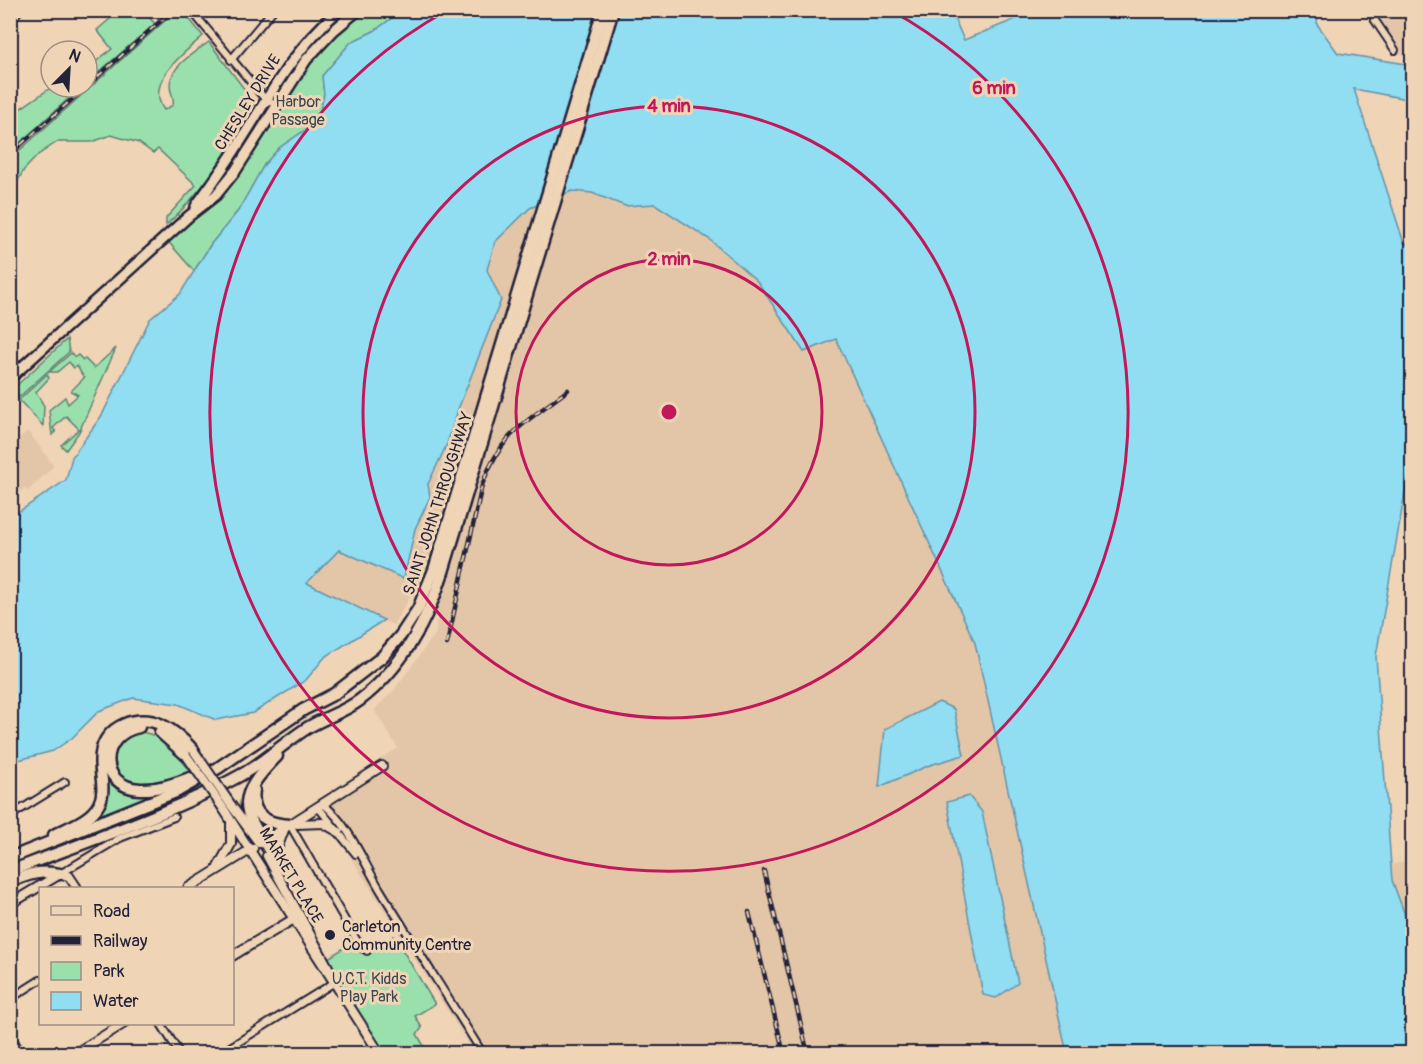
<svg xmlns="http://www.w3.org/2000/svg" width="1423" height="1064" font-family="Pangolin,sans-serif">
<rect width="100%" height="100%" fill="#efd4b6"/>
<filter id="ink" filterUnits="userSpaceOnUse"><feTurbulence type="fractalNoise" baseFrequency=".0167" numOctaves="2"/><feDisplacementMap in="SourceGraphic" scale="12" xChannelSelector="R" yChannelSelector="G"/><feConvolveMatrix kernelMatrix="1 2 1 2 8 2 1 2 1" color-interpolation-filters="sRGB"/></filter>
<g filter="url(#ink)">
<g fill="#e3c6a7">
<polygon points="170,11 177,11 11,158 11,151 58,105 81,87 87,87 87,82 131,47"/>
<polygon points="1380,11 1412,11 1412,60 1401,54 1378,19"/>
<polygon points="572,191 592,193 625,206 655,204 709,239 757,281 804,352 836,339 975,643 1067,1053 474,1053 343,845 312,803 398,748 374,710 394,690 436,633 437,611 418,595 411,595 393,625 306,583 339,550 404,578 415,529 430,497 428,484 447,444 459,407 487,270 495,242 530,208"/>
<polygon points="28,431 54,466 28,491 25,488 11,498 11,444"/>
<polygon points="1412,860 1412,934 1392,880 1391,865"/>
</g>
<g fill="#9ae0ac" stroke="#5e8174" stroke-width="1.5">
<path d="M177 10 183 11 203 36C184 53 144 82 164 110L173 105C175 97 170 93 170 86 169 67 196 51 209 42L254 102C252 130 189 205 166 225V218L196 185 158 149 153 153 139 143 111 135 92 142H57L38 155 24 170 11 193V158Z"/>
<path d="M109 11H144L155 24 87 82C87 65 99 59 112 49L97 30 111 18Z"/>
<polygon points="358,11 402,11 374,31 351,42 322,76 324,94 318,121 279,148 264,165 238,211 211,244 194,271 165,238 216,195 295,74"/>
<polygon points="52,87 81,87 11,151 11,115"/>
<polygon points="67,339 69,352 18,398 16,386"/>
<polygon points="116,348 79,432 66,450 61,445 79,429 66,416 53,428 56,432 52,435 49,410 65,397 68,404 78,395 71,391 84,378 77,366 74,368 69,362 57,372 49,372 71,353 75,357 78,355 83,360 85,359 94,368"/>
<polygon points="47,374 49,378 36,392 44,406 43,426 19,400"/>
<path d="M139 731 163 738 191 772C163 784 146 792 119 775L113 755 121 739Z"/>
<polygon points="106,773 153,794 88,822 103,807"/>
<polygon points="394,936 435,1004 415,1016 422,1028 417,1034 428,1053 380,1053 332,976 325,960 347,946 364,954"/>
</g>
<g fill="#91ddf1" stroke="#6592a8" stroke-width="1.5">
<polygon points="402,11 951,11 964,40 1036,11 1318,11 1317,24 1338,53 1412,65 1412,100 1354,89 1404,243 1412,245 1412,453 1376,656 1392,880 1412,934 1412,1053 1067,1053 975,643 836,339 804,352 757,281 709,239 655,204 625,206 592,193 572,191 530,208 495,242 487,270 501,300 459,407 447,444 428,484 430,497 415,529 404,579 339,550 307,583 384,620 325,657 306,680 253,713 216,720 178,704 133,698 99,711 72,738 53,751 11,762 11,517 66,480 72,457 102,415 150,319 180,294 211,244 238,211 264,165 279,148 318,121 324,94 322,76 351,42 374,31"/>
<polygon points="939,702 954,709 964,755 930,765 879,787 885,729"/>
<polygon points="969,796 982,812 1018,983 996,998 983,995 947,802"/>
</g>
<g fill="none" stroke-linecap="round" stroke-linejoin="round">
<g stroke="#22223b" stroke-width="10">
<g id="minor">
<polyline points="191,10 265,99 276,105"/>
<polyline points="1374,10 1374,19 1395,50"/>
<polyline points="231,60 273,10"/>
<path d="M323 804C350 825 363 862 381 891 414 945 449 999 483 1054"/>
<polyline points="318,807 356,854"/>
<polyline points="10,816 65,782"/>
<polyline points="290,825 357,941 367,951"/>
<polyline points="60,874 120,838 174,817"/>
<polyline points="10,999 40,980"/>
<polyline points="161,1024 180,1054"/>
<polyline points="10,1035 22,1054"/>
<polyline points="219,1054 335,982"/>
<polyline points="365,1054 376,1047"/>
</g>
</g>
<g stroke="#22223b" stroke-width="12">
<g id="tertiary">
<polyline points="10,20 18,10"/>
<polyline points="231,805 259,843"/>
<polyline points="223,808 380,1054"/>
<polyline points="297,824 323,823 339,832"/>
<polyline points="264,841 382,766"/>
<polyline points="267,856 329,969"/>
<polyline points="276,861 278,846 284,830"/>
<polyline points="218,867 231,844 231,823"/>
<polyline points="188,888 253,848"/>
<polyline points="10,904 60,874 69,876 77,888"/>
<polyline points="232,956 297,917"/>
<polyline points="74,1054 123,1024"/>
</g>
</g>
<g stroke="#22223b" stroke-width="14">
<g id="primary">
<path d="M196 206C213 182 230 159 245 134 275 86 296 48 339 10"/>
<polyline points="10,378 189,216 216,195 236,170 306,60 334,30 358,10"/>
</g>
</g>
<g stroke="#22223b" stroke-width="15">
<g id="motorway">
<path d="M139 727C98 735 98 787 140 789 157 790 174 784 190 778"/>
<polyline points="160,732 186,755"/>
<path d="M254 790C250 816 268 824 290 825"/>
<path d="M54 835C69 827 91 820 99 804 107 789 98 770 101 754 104 726 138 713 162 725 175 731 185 741 194 751"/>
<polyline points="10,858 178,791 218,768 303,710 334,694 382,657 401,635 418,609 434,570 603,10"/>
<path d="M276 861C245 810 230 804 277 756"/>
<path d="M10 871C85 842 172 813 241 775 264 762 283 744 304 730 322 718 343 713 360 700 401 669 428 620 443 572L613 10"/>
<path d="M10 882C28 874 41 870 60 874"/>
</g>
</g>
<use href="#minor" stroke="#efd4b6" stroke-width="6"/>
<use href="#tertiary" stroke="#efd4b6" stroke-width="8"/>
<use href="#primary" stroke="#efd4b6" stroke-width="9"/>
<use href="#motorway" stroke="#efd4b6" stroke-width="10"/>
<g stroke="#22223b" stroke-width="4.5">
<g id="rail">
<polyline points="87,86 173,10"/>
<polyline points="10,154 86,87"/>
<path d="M447 644 482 485C502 432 525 423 568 390"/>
<polyline points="764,871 808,1054"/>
<polyline points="749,912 784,1054"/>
</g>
</g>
<use href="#rail" stroke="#efd4b6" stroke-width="2" stroke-dasharray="7" stroke-linecap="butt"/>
<g stroke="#22223b" stroke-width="12" stroke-linecap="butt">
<g id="tertiary-bridge">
<polyline points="194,751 231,805"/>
<polyline points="186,755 223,808"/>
</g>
</g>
<use href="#tertiary-bridge" stroke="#efd4b6" stroke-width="8"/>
</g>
</g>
<g fill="none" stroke="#c2185b" stroke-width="3">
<circle cx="669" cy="412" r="153"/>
<circle cx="669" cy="412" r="306"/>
<path d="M892 11A459 459 0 1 1 446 11"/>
</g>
<circle fill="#22223b" stroke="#efd4b6" stroke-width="2" cx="330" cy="935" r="6"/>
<g text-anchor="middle" stroke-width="6" stroke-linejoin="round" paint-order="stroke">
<g font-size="16" fill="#3a4852" stroke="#efd4b6">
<text x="298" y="107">Harbor<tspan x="298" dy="18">Passage</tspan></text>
<text x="369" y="984">U.C.T. Kidds<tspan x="369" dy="18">Play Park</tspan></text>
</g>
<g font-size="16" fill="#22223b" stroke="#efd4b6">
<text transform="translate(247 102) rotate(-58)" y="6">CHESLEY DRIVE</text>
<text transform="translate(437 503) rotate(-72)" y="6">SAINT JOHN THROUGHWAY</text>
<text transform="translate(292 875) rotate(59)" y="6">MARKET PLACE</text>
</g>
<g font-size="16" fill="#22223b" stroke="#efd4b6" text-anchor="start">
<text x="342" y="932">Carleton<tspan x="342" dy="18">Community Centre</tspan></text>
</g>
</g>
<circle cx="669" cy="412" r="9" fill="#c2185b" stroke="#efd4b6" stroke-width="3"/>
<g font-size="18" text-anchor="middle" font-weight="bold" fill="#c2185b" stroke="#efd4b6" stroke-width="6" stroke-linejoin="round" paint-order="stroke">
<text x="994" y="94">6 min</text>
<text x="669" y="112">4 min</text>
<text x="669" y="265">2 min</text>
</g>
<rect width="1423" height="1064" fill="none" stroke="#efd4b6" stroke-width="36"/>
<rect x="18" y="18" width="1387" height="1028" fill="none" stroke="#22223b" stroke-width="2" filter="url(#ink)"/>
<rect x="39" y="887" width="195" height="138" fill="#efd4b6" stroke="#9d8d85" stroke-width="1.5"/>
<rect x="51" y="906" width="30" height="9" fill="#efd4b6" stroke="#9d8d85" stroke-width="1.5"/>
<text x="93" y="917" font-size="18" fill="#22223b">Road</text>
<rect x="51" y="936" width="30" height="9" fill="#22223b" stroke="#9d8d85" stroke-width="1.5"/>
<text x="93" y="947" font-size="18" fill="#22223b">Railway</text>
<rect x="51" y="962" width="30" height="18" fill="#9ae0ac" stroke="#9d8d85" stroke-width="1.5"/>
<text x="93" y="977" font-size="18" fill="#22223b">Park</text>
<rect x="51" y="992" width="30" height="18" fill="#91ddf1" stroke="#9d8d85" stroke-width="1.5"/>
<text x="93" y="1007" font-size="18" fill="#22223b">Water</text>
<g transform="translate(69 69) rotate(24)"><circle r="28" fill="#efd4b6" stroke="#9d8d85" stroke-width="1.5"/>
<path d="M0-4.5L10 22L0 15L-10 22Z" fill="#22223b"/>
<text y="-9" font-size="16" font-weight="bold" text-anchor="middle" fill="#22223b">N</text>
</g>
</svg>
